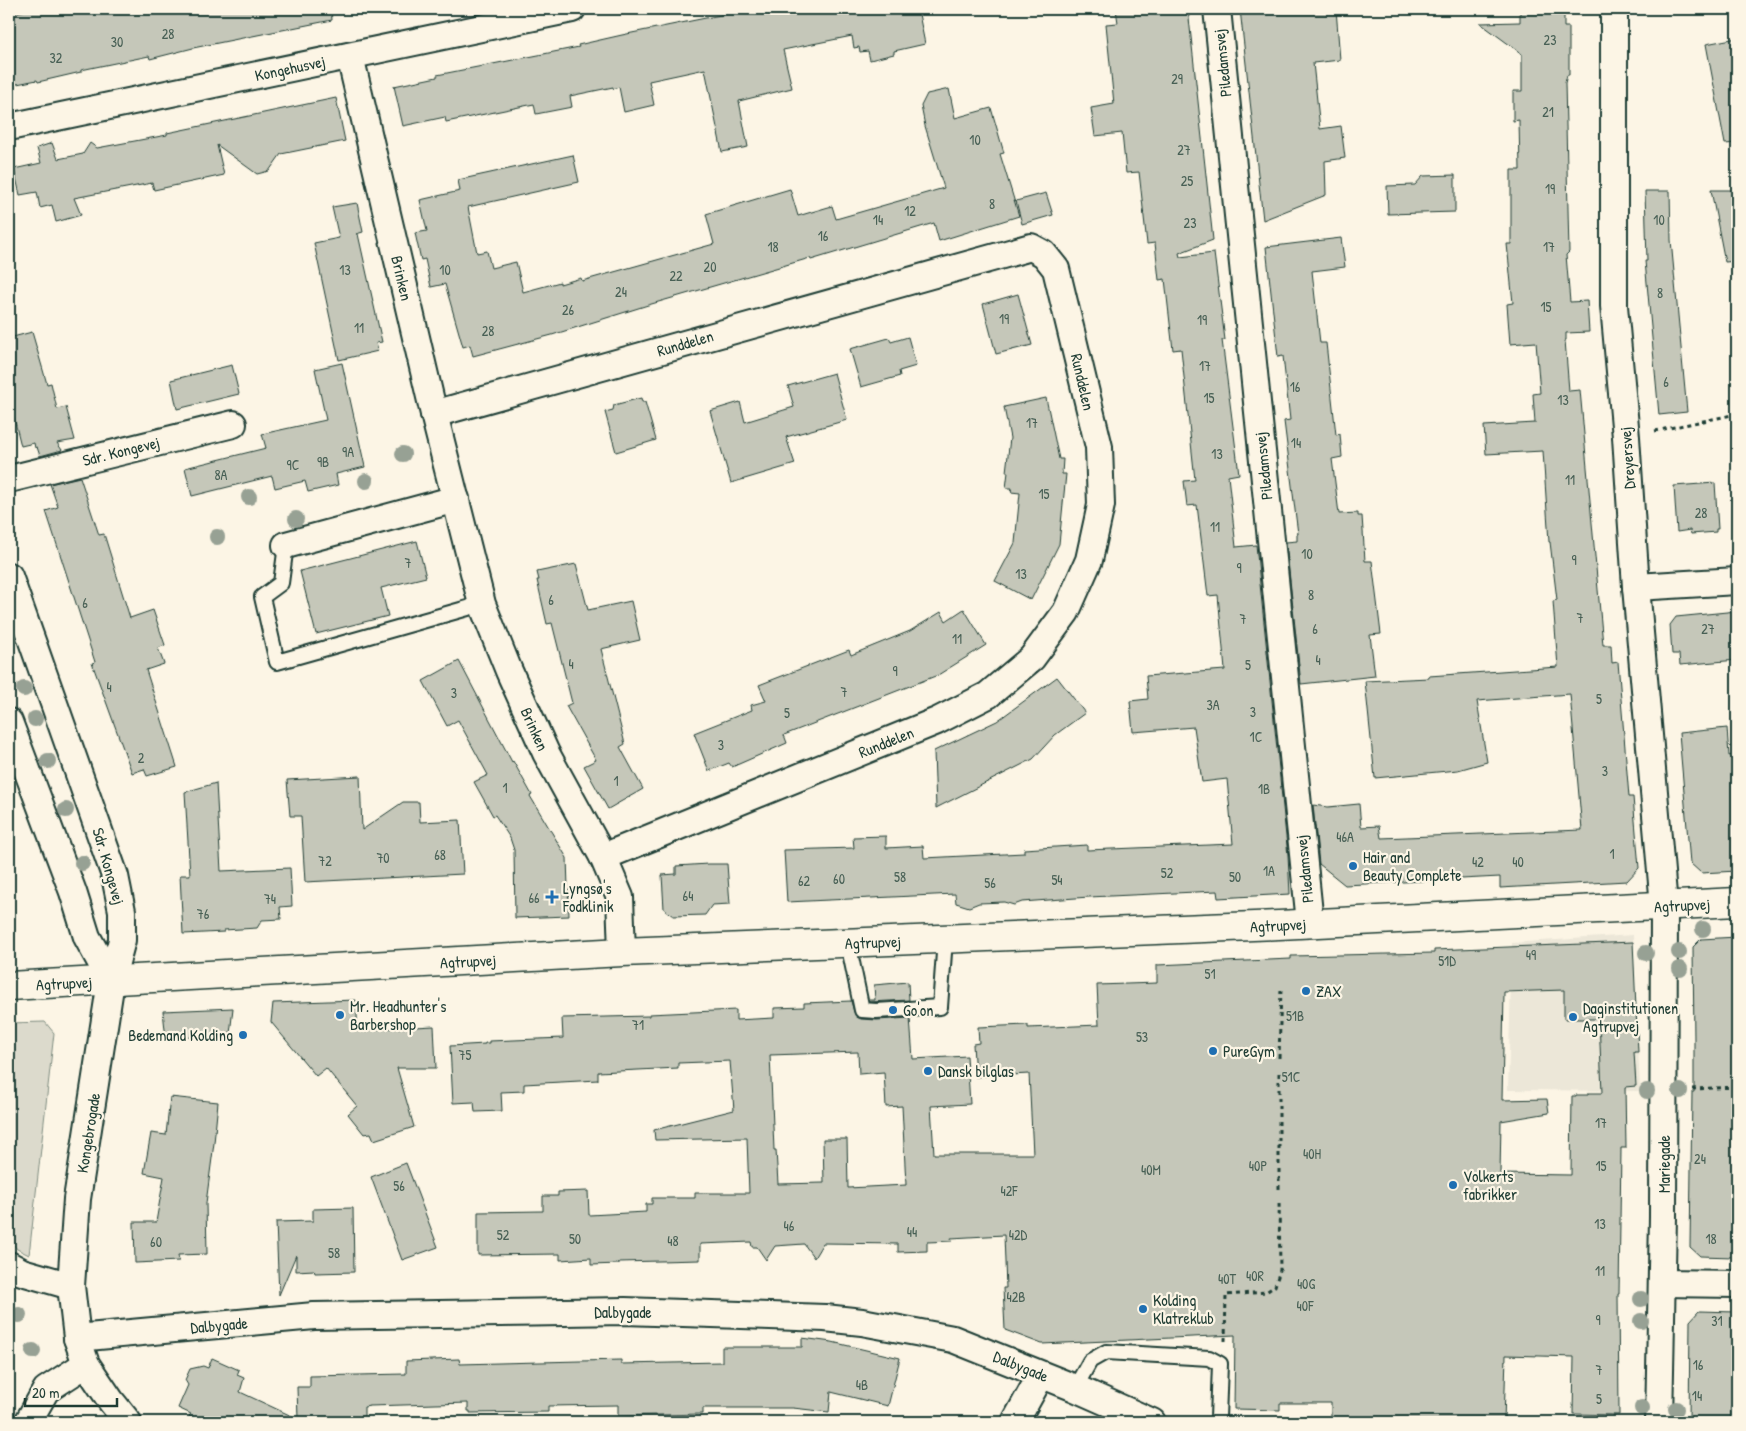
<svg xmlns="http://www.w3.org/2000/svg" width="1746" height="1431" font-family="'Patrick Hand',sans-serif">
<rect width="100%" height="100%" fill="#fcf5e5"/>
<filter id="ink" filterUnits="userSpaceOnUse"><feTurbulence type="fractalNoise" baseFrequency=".02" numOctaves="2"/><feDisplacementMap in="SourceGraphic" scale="10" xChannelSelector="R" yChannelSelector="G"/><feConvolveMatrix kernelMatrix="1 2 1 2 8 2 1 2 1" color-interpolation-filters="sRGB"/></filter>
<g filter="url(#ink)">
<polygon fill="#ece7d8" points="1633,935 1640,1091 1508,1090 1512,943"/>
<polygon fill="#dcdacc" stroke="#7e8c80" points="45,1022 54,1033 29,1255 17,1249 9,1239 9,1023"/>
<g fill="#c5c7b9" stroke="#1f3d34" fill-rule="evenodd">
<polygon points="31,9 331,9 332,20 193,48 150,59 149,56 81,70 81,72 38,82 37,80 12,85 9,70 9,14"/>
<polygon points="750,9 918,9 925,44 894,51 894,54 870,60 868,51 860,52 859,47 854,48 852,36 783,50 792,88 739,101 748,147 722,152 705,69 649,81 654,105 624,112 619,87 613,89 613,87 570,96 572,107 536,114 534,104 446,122 445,117 403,126 394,86 437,77 437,75 579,47 578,45 622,35"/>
<polygon points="1116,9 1188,9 1213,240 1179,253 1180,257 1214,253 1225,340 1222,340 1239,474 1228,476 1236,547 1256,545 1288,856 1290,894 1218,898 1217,891 1089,897 1022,902 1014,905 1004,902 979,903 969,907 956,903 955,894 787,902 784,850 854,848 853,837 886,836 886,848 923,846 924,858 1024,853 1024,849 1087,845 1087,850 1233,844 1227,779 1202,782 1194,727 1133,732 1130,701 1148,699 1146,676 1225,670 1218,595 1208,596 1197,505 1187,506 1184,481 1195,480 1181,349 1173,350 1165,279 1159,280 1155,243 1147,244 1139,172 1126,173 1122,133 1095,136 1091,108 1114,104 1106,24 1118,23"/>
<polygon points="1240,9 1336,9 1340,60 1313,63 1320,129 1341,126 1345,158 1325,161 1326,195 1263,220"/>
<polygon points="1520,9 1564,9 1564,27 1569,27 1569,75 1567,75 1565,83 1569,252 1566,255 1570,302 1587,301 1589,332 1566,333 1566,340 1565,340 1569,391 1580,390 1603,645 1611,645 1612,663 1618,662 1629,797 1633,797 1639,868 1627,881 1500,888 1500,877 1345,885 1319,864 1313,805 1328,807 1359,804 1361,827 1379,826 1381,838 1582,830 1570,694 1477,701 1487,762 1458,770 1375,778 1365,681 1429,678 1429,676 1558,667 1553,601 1557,600 1550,542 1549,542 1543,451 1486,454 1484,426 1535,423 1533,394 1540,393 1536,342 1510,344 1507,304 1513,303 1507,244 1511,244 1511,170 1520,170 1519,120 1513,121 1513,91 1522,91 1522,54 1480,23 1520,22"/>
<polygon points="1737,38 1737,143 1725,144 1706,44"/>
<polygon points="949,89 955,118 991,108 1004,153 1000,154 1019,216 939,241 934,223 811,260 810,258 648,305 552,335 473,356 470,345 463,347 445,284 431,287 425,259 421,260 415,233 427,231 420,200 460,191 458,180 573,155 579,182 468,207 477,253 487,251 491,268 516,262 523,292 560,282 560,284 581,278 582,281 714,244 706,214 790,189 798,216 832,206 836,219 944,188 925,126 921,106 927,94"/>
<polygon points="336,98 345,141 281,154 269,171 257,174 217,145 224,175 154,190 152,183 74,198 81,215 56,222 52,205 40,208 37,192 20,195 14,169 41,163 37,148 52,143 58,159 83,154 90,143 97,148 167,135 167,133"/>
<polygon points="1455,175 1455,212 1388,214 1387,186 1415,185 1423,176"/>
<polygon points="1711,190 1737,190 1737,261 1725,262"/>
<polygon points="1645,191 1670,191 1671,240 1687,412 1659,415 1645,261 1647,261"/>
<polygon points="1046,193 1053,215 1022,224 1016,201"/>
<polygon points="357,203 363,232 356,234 358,234 382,342 376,343 378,351 339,360 314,243 339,238 332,207"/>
<polygon points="1341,238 1345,267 1312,271 1320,343 1326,343 1336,435 1340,434 1342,457 1332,459 1339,514 1358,513 1358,516 1362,516 1365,561 1372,561 1381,634 1370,635 1375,676 1301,684 1286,542 1297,541 1297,534 1298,534 1284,421 1290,420 1283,356 1278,357 1266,247"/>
<polygon points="1018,294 1032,345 996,354 983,304"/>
<polygon points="32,332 47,384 51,383 57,409 66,407 75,440 57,443 62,450 40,456 37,447 35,448 34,443 21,446 9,398 9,338"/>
<polygon points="908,337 916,366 899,371 900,376 861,387 850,349 889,338 891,342"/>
<polygon points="342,363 365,467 336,474 338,485 308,492 305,481 275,488 272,476 192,496 185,468 266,448 262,434 326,420 315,369"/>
<polygon points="232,365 239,394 177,409 171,380"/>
<polygon points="834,373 847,420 786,437 795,464 731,483 710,411 740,402 745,422 794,407 788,386"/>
<polygon points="641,398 642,402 645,402 656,440 616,452 605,412 613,410 614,405"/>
<polygon points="1046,398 1059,459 1063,459 1062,474 1066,474 1059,544 1031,600 995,581 1015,543 1020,493 1011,492 1012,488 1006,488 1008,472 1006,472 1010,438 1004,407"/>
<polygon points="80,477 99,535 104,534 130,618 153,610 165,645 158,648 164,664 146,670 177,767 147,776 144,769 132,773 92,663 95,662 46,511 58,507 50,484"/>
<polygon points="1715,483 1718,529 1716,529 1716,532 1691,534 1690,530 1677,532 1674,486"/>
<polygon points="417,541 426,577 381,588 388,616 316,634 300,571"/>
<polygon points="576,564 588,610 631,601 640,640 601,649 625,744 620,747 643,789 608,809 584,766 596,760 566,706 572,703 552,623 547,624 537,580 539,580 537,572"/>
<polygon points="964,609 986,645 938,675 784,735 787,743 732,767 729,763 709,771 694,733 752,710 751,705 766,701 759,685 849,650 851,655 910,631 941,612 946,621"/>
<polygon points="1737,611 1737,660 1680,665 1679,654 1672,654 1670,625 1676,617"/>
<polygon points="459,661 512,762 513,761 532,795 530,796 567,858 569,916 515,918 514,850 510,838 495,815 493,816 474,782 488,775 458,720 447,726 423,681"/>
<polygon points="1057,677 1085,713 1055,735 1033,759 936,808 934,751 997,721"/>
<polygon points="1727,728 1729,756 1737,753 1737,871 1701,873 1690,863 1679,733"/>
<polygon points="360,776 362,830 403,802 419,802 420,822 460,820 463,874 305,882 301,816 290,816 287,780"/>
<polygon points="216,783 221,871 290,868 292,906 280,907 281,919 262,920 257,928 224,930 224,932 183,934 180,875 190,875 185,792"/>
<polygon points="708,864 727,864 730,904 712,905 705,915 673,916 664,909 662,875 676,874 676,866"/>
<polygon points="1737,937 1737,984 1732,984 1737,1093 1737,1246 1733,1246 1733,1257 1700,1256 1690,1247 1692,1092 1694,1092 1694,1041 1693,947 1701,939"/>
<path d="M1633 942 1638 1052H1634L1636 1086 1625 1087 1626 1148H1621L1619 1294H1618L1619 1415 1573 1414 1574 1357 1506 1355 1504 1422H1331V1403H1280V1410L1234 1409 1235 1335 1042 1344 1005 1330 1003 1288H1006L1004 1235 951 1238 952 1241 927 1242V1251L898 1252V1244L823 1243 814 1258 804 1244 775 1246 766 1260 757 1247H752L751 1242 700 1244V1260L619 1262V1264L591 1265V1258L560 1260V1254L478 1255V1212L543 1211V1196H558V1192L588 1191 589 1215 646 1212V1204H652V1198H695V1193H749L747 1138 655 1140 654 1130 734 1110 730 1061 678 1063V1068L598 1072V1080L524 1084V1091L501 1092 502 1111 475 1112 474 1102 453 1103 450 1046 485 1044V1043H489V1041L563 1038 562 1018 649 1016V1014L736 1010V1020L774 1018V1008L804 1007V1003L851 1001 854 1012 857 1017 861 1019 877 1020 910 1018 913 1059 967 1056 970 1104 931 1106 934 1154H1033L1029 1074 975 1077 973 1044 979 1043 978 1027 1028 1025V1028L1099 1025 1097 985 1157 983V965L1291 959V956L1434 953V950ZM1564 990V1019H1599L1602 1093H1588V1095H1576V1096H1572L1571 1175 1500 1174 1501 1121 1549 1113 1547 1099 1502 1100 1504 992ZM858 1052 859 1074 884 1072 886 1107 902 1106 906 1185 848 1188 847 1139H823L824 1183 778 1184 776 1150H774L770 1055Z"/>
<polygon points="908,982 909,1000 869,1002 869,1000 875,1000 874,985"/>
<polygon points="356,1000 358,1030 434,1026 436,1068 397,1068 414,1127 374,1140 371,1133 364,1134 348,1114 357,1106 326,1068 316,1076 271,1022 273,1003"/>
<polygon points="233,1008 230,1034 166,1039 163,1011"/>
<polygon points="170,1097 218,1102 214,1143 206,1203 207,1254 178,1255 179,1261 135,1263 134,1222 156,1222 164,1177 144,1173 151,1133 166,1135"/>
<polygon points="406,1163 438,1247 402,1260 371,1177"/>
<polygon points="353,1208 354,1272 315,1273 314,1270 296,1271 296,1255 279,1295 276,1222 313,1221 313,1209"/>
<polygon points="1699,1311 1735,1312 1735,1407 1731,1407 1731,1422 1689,1422 1690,1321"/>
<polygon points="802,1338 832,1342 900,1358 888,1406 831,1392 829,1412 793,1408 703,1408 703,1414 618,1416 618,1405 548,1406 548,1412 470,1413 470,1411 468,1411 468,1403 370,1406 364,1407 364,1421 302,1420 306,1422 203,1422 189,1416 191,1414 178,1408 188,1385 185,1380 190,1369 203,1366 208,1368 212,1358 239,1370 237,1375 244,1378 240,1392 298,1419 297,1387 310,1387 310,1376 406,1374 406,1361 459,1359 460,1364 621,1360 621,1364 722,1362 722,1347 802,1347"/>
</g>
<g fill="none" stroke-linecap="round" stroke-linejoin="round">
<g stroke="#1f3d34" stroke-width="18">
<g id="service">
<polyline points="286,545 281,583 262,597 277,662 482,604"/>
<polyline points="848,943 862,1010 876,1011 940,1007 945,939"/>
<polyline points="1075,1388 1090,1361 1106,1352 1209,1358 1220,1364 1218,1418 1216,1422"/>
</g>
</g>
<g stroke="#1f3d34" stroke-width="30">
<g id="minor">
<polyline points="1217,9 1310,923"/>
<polyline points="1614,9 1614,306 1626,437 1636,587 1664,906 1663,1217 1659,1422"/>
<polyline points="350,56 434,414 482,604 509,671 546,753 603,857 620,897 622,952"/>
<polyline points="9,127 572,9"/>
<polyline points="434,414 1031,247 1044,254 1056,269 1099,447 1101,505 1089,560 1066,612 1032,658 988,695 937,721 603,857"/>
<polyline points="9,479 233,424"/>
<polyline points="286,545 456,499"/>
<polyline points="9,576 115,876 122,911 122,940 111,981 77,1199 71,1286 77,1338 86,1364 111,1401 128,1422"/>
<polyline points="1636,587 1737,581"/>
<polyline points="9,722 73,892 87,937 111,981"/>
<polyline points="9,1265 22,1272 71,1286"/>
<polyline points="1662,1283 1737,1284"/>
<polyline points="77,1338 314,1316 625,1311 825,1318 862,1322 953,1339 1075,1388 1152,1422"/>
<polyline points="28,1422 46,1390 86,1364"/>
<polyline points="1015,1422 1041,1375"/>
</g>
</g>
<g stroke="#1f3d34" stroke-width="31">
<polyline id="tertiary" points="9,986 622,952 1279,925 1737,902"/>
</g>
<g stroke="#1f3d34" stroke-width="3" stroke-dasharray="4 4" stroke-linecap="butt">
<polyline points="1655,431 1737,414"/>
<polyline points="1279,1058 1281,988"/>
<polyline points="1279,1073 1279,1190"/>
<polyline points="1692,1089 1737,1087"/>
<polyline points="1225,1341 1226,1295 1266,1292 1275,1286 1280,1270 1279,1200"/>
</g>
<use href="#service" stroke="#fcf5e5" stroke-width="14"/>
<use href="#minor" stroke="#fcf5e5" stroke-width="26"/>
<use href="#tertiary" stroke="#fcf5e5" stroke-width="28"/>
</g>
<g fill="#97a194">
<circle cx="403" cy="454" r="8"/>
<circle cx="366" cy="481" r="8"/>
<circle cx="249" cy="497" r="8"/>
<circle cx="296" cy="519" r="8"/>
<circle cx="217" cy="537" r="8"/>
<circle cx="24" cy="689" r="8"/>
<circle cx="35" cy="719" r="8"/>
<circle cx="48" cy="761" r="8"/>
<circle cx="66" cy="810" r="8"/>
<circle cx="82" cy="863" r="8"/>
<circle cx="1703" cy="929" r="8"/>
<circle cx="1679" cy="952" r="8"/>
<circle cx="1646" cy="953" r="8"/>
<circle cx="1680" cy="969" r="8"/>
<circle cx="1647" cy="1091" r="8"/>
<circle cx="1680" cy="1091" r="8"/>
<circle cx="1641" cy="1299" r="8"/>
<circle cx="19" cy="1315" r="8"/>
<circle cx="1641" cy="1321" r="8"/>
<circle cx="33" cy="1351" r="8"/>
<circle cx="1642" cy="1408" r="8"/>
<circle cx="1676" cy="1409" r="8"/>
</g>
</g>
<g fill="#1f6fb2" stroke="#fcf5e5" stroke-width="2">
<circle cx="1353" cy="866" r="5"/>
<path d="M549.5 889.5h5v5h5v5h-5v5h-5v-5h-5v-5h5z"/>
<circle cx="1306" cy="991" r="5"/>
<circle cx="893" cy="1010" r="5"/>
<circle cx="340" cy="1015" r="5"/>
<circle cx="1573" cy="1017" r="5"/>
<circle cx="243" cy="1035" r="5"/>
<circle cx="1213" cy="1051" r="5"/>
<circle cx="928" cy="1071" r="5"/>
<circle cx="1453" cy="1185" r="5"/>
<circle cx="1143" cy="1309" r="5"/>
</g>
<g text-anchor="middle" stroke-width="4.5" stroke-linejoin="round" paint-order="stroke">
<g font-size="14" fill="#486055">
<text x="168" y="39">28</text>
<text x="1550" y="45">23</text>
<text x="117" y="47">30</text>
<text x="56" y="63">32</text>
<text x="1177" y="84">29</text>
<text x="1548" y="117">21</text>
<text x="975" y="145">10</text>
<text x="1184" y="155">27</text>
<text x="1187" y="186">25</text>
<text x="1550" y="194">19</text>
<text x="992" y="209">8</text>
<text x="910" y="216">12</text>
<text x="878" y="225">14</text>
<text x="1659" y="225">10</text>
<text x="1190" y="228">23</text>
<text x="823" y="241">16</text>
<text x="773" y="252">18</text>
<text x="1549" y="252">17</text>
<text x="710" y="272">20</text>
<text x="345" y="275">13</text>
<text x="445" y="275">10</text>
<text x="676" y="281">22</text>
<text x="621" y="297">24</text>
<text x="1660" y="298">8</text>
<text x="1546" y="312">15</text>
<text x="568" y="315">26</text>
<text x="1004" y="324">19</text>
<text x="1202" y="325">19</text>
<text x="359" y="333">11</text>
<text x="488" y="336">28</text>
<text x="1205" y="371">17</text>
<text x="1666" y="387">6</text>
<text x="1295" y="392">16</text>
<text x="1209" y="403">15</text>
<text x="1563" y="405">13</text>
<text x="1032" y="428">17</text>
<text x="1296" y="448">14</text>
<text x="348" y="457">9A</text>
<text x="1217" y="459">13</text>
<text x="323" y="467">9B</text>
<text x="293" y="470">9C</text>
<text x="221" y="480">8A</text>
<text x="1570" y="485">11</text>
<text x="1044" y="499">15</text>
<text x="1701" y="518">28</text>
<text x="1215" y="532">11</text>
<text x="1307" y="559">10</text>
<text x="1574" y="565">9</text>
<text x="408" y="568">7</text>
<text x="1239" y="573">9</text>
<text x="1021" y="579">13</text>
<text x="1311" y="600">8</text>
<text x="551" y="605">6</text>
<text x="85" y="608">6</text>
<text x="1580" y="623">7</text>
<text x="1243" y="624">7</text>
<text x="1315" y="634">6</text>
<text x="1708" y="634">27</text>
<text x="957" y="644">11</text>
<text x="1318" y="665">4</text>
<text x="571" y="669">4</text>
<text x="1248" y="670">5</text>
<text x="895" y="676">9</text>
<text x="109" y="692">4</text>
<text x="844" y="697">7</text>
<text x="454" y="698">3</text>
<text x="1599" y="704">5</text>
<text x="1213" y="710">3A</text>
<text x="1253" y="717">3</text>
<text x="787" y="718">5</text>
<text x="1256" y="742">1C</text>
<text x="721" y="750">3</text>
<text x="141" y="763">2</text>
<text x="1605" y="776">3</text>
<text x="616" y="786">1</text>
<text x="505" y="793">1</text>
<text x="1264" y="794">1B</text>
<text x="1345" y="842">46A</text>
<text x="1612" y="859">1</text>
<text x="440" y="860">68</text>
<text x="383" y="863">70</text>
<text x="325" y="866">72</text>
<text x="1478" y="867">42</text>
<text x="1518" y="867">40</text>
<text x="1269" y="876">1A</text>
<text x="1167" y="878">52</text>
<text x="900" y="882">58</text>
<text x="1235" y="882">50</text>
<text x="839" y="884">60</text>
<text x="1057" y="885">54</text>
<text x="804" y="886">62</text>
<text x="990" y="888">56</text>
<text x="688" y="901">64</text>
<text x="534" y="903">66</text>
<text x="270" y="904">74</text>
<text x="203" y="919">76</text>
<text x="1531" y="960">49</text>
<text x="1447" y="966">51D</text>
<text x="1210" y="979">51</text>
<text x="1295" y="1021">51B</text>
<text x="638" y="1030">71</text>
<text x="1142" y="1042">53</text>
<text x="465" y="1060">75</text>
<text x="1291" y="1082">51C</text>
<text x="1601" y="1128">17</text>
<text x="1312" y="1159">40H</text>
<text x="1700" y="1164">24</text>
<text x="1258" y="1171">40P</text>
<text x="1601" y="1171">15</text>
<text x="1151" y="1175">40M</text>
<text x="399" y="1191">56</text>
<text x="1009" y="1196">42F</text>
<text x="1600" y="1229">13</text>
<text x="789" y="1231">46</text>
<text x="912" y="1237">44</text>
<text x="503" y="1240">52</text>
<text x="1018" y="1240">42D</text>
<text x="575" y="1244">50</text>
<text x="1711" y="1244">18</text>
<text x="673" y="1246">48</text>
<text x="156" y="1247">60</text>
<text x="334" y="1258">58</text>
<text x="1600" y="1276">11</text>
<text x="1255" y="1281">40R</text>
<text x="1227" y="1284">40T</text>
<text x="1306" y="1289">40G</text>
<text x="1016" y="1302">42B</text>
<text x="1305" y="1311">40F</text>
<text x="1598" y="1325">9</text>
<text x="1717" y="1326">31</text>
<text x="1698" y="1370">16</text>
<text x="1599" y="1375">7</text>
<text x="862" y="1390">4B</text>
<text x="1697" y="1401">14</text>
<text x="1599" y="1404">5</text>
</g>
<g font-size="16" fill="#1f3d34" stroke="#fcf5e5">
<text transform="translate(1222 63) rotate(-96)" y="6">Piledamsvej</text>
<text transform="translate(290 68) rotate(-12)" y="6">Kongehusvej</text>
<text transform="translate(402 278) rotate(77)" y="6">Brinken</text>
<text transform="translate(685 343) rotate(-16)" y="6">Runddelen</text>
<text transform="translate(1083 382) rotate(77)" y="6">Runddelen</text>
<text transform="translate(121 451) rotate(-14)" y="6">Sdr. Kongevej</text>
<text transform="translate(1627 458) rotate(-94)" y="6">Dreyersvej</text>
<text transform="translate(1263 466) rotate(-96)" y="6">Piledamsvej</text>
<text transform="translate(535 729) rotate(66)" y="6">Brinken</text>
<text transform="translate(886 742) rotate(-22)" y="6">Runddelen</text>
<text transform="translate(109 866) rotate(74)" y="6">Sdr. Kongevej</text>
<text transform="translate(1304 869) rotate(-96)" y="6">Piledamsvej</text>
<text transform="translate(1682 905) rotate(-3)" y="6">Agtrupvej</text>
<text transform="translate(1278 925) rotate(-3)" y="6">Agtrupvej</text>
<text transform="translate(873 942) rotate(-2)" y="6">Agtrupvej</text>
<text transform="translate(468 961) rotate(-3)" y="6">Agtrupvej</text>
<text transform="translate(64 983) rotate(-3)" y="6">Agtrupvej</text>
<text transform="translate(88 1133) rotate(-81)" y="6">Kongebrogade</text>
<text transform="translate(1664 1164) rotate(-90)" y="6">Mariegade</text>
<text x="623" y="1318">Dalbygade</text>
<text transform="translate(219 1325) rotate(-5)" y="6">Dalbygade</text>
<text transform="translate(1021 1366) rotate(22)" y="6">Dalbygade</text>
</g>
<g font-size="16" fill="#1f3d34" stroke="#fcf5e5" text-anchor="start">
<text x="1363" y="863">Hair and<tspan x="1363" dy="18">Beauty Complete</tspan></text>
<text x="563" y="894">Lyngsø's<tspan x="563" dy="18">Fodklinik</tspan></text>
<text x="1316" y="997">ZAX</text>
<text x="350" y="1012">Mr. Headhunter's<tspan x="350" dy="18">Barbershop</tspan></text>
<text x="1583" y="1014">Daginstitutionen<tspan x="1583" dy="18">Agtrupvej</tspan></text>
<text x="903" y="1016">Go'on</text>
<text x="233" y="1041" text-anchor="end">Bedemand Kolding</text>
<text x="1223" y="1057">PureGym</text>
<text x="938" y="1077">Dansk bilglas</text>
<text x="1463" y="1182">Volkerts<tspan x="1463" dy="18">fabrikker</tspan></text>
<text x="1153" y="1306">Kolding<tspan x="1153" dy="18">Klatreklub</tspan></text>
</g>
</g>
<rect width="1746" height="1431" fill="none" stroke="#fcf5e5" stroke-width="30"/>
<rect x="15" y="15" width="1716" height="1401" fill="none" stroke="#1f3d34" stroke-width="2" filter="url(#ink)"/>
<path d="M25 1398v8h92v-8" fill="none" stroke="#1f3d34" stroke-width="2.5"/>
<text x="32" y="1398" font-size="15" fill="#1f3d34" stroke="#fcf5e5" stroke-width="4" paint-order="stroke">20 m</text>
</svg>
